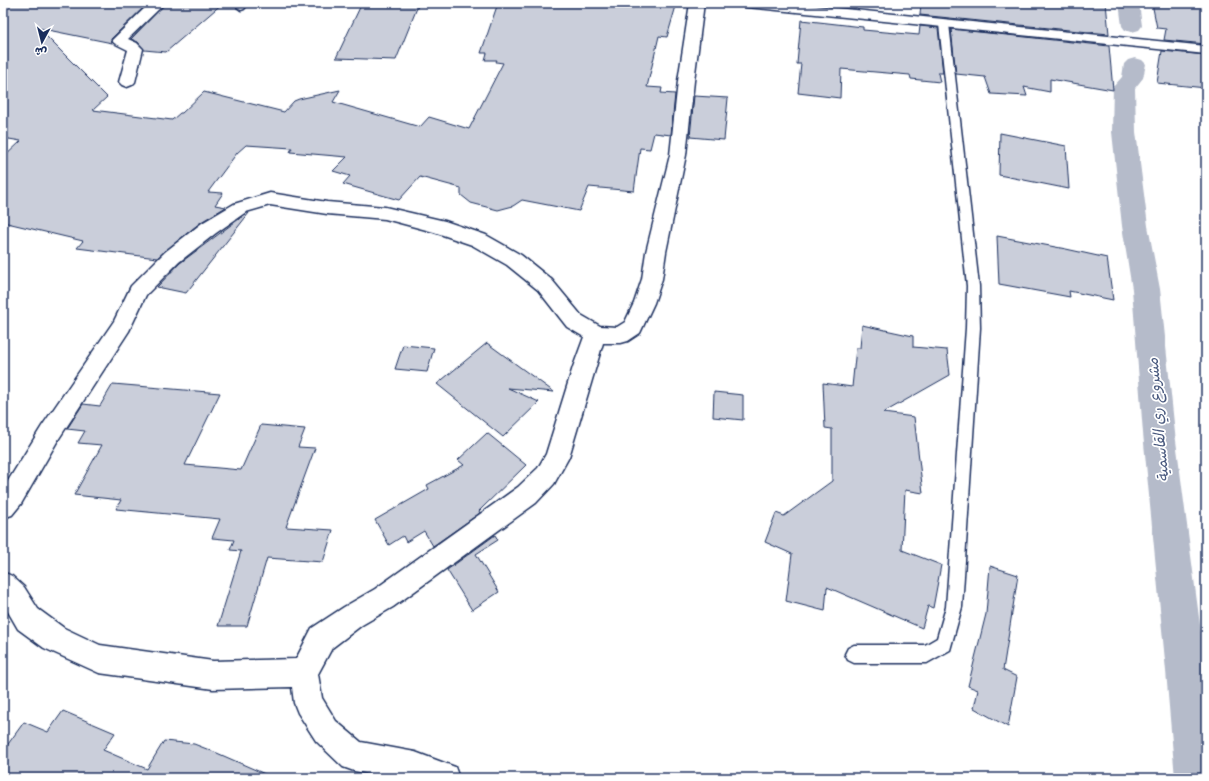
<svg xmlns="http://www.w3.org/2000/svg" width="1209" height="781" font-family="'Comic Neue','Playpen Sans Arabic',sans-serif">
<rect width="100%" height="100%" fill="#fff"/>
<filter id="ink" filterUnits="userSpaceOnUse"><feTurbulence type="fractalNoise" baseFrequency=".025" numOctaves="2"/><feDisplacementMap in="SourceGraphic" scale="8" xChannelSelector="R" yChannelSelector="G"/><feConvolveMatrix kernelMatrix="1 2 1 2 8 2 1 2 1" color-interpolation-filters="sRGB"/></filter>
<g filter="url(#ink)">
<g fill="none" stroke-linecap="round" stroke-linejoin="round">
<g fill="#b5bbca" fill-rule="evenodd">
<polygon points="1119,3 1139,3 1142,26 1139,30 1132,32 1125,30 1122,26"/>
<polygon points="1135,58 1142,60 1146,64 1143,78 1135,88 1136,132 1148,226 1160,289 1175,433 1206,671 1206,778 1175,778 1166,671 1143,433 1132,289 1122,226 1112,132 1113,87 1122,77 1124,64 1128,60"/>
</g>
</g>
<g fill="#caceda" stroke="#1b2f5e">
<polygon points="3,3 148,3 111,39 112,43 38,28 107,97 93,110 172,120 180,113 182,113 204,92 284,112 294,101 299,99 340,90 333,102 420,127 429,117 469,129 503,63 496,62 497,60 485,60 487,53 481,53 498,3 648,3 676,6 667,37 659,36 647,87 662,88 661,93 675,94 671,135 654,133 650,149 640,148 634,191 589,187 579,211 522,200 513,206 498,210 471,203 461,195 461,188 420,177 399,200 343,184 350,176 333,171 347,157 290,152 292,148 246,145 237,153 208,192 223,193 215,205 226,207 201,222 157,258 77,248 83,241 3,222 3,158 21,141 3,138"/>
<polygon points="166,3 223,3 166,52 144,50 138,42 131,39"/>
<polygon points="362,3 419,3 396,60 336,58"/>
<polygon points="921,3 1106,3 1109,34 920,15"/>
<polygon points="1152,3 1206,3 1206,44 1164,40 1166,29 1157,28"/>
<polygon points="801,20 863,27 863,30 919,35 920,26 938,28 943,73 938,73 940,82 911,79 910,75 841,69 840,98 798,93 801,64 797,64"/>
<polygon points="951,29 1109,46 1113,90 1050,79 1050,92 1024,87 1027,96 991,94 985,77 956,74"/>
<polygon points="1162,51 1206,55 1206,88 1157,83"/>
<polygon points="694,96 728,98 724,140 690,137"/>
<polygon points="1000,133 1066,146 1069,189 999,175"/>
<polygon points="247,213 249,213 186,293 157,287 180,263"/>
<polygon points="997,236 1066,249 1107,258 1113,300 1069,291 1070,297 999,284"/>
<polygon points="862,325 913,336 913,347 947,350 950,375 883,413 914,417 923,493 905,490 902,550 941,565 933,608 928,606 922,628 827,587 825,611 786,601 792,554 765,542 776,513 784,516 832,481 832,429 825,428 823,383 852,387 856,348 860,348"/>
<polygon points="487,343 554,392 508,388 539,402 503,437 437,384"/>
<polygon points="403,345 434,348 427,372 395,369"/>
<polygon points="113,384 220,393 185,465 241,470 261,425 305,429 298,447 315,448 286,527 333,530 323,562 267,558 247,626 218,626 241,551 230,550 234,540 212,538 220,519 116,509 121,500 74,495 102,445 78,443 85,431 67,429 83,404 100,406"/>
<polygon points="714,392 743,395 743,420 713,417"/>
<polygon points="487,433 526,465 479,511 480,513 433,546 424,531 406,542 403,536 389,545 375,520 429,489 427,485 464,465 458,460"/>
<polygon points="495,535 498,540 476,554 499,592 472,610 447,570"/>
<polygon points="990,566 1018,575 1003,670 1017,677 1008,727 974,708 978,690 968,686 986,614"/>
<polygon points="63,711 115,733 103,750 147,769 164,741 194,744 217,753 274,778 3,778 3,751 24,722 48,732"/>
</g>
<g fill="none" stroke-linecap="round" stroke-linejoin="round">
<g stroke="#1b2f5e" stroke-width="3">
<g id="service">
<polygon points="240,3 249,3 244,9 241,10 237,7"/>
<polygon points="944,21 949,24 979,286 980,328 962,607 950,650 927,663 854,663 848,660 845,654 848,648 854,645 925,645 937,638 946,607 966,328 967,286 939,24"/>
</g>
</g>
<g stroke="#1b2f5e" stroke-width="3">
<g id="minor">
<polygon points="150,3 165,3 128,39 137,43 143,49 135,82 132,85 127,87 122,85 119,82 128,50 114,43 112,40"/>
<polygon points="690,3 704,3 694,81 686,155 666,252 662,279 654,303 640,333 628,341 621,343 603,343 569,457 554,484 536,503 393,607 362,625 332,648 318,674 322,698 336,721 361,742 415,752 455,767 459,778 393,778 354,771 343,767 316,741 298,713 294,703 292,687 213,689 99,673 44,648 18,629 3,603 3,572 12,576 24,587 38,609 64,628 100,645 213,661 296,659 312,628 344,607 375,589 518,487 538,468 546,454 573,367 584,337 567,327 538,290 507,265 472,245 434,232 385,219 327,214 270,205 246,212 216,233 179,262 146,295 129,331 58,440 21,504 12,515 3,518 3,489 42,426 114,321 131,286 165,252 202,223 234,204 270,193 327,202 385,207 445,221 486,235 521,255 552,280 581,315 600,326 617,327 625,322 634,303 642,279 646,252 670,155 678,81"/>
</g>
</g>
<g stroke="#1b2f5e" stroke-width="3">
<polygon id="primary" points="740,3 787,3 1206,46 1206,54 747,7 742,6"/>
</g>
<use href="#service" fill="#fff" fill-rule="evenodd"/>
<use href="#minor" fill="#fff" fill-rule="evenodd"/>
<use href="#primary" fill="#fff" fill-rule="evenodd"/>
</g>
</g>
<g text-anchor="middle" stroke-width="3.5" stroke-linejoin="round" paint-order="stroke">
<g font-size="15" font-style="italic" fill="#49597e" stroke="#fff">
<text transform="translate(1158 420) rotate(-95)" y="5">مشروع ري القاسمية</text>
</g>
</g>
<rect width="1209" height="781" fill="none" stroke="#fff" stroke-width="16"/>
<rect x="8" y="8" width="1193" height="765" fill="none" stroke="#1b2f5e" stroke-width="1.5" filter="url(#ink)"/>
<g transform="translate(42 42) rotate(187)" stroke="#ffffff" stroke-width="3" paint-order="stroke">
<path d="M0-3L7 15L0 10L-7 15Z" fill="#1b2f5e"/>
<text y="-6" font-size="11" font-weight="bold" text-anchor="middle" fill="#1b2f5e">ش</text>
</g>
</svg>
